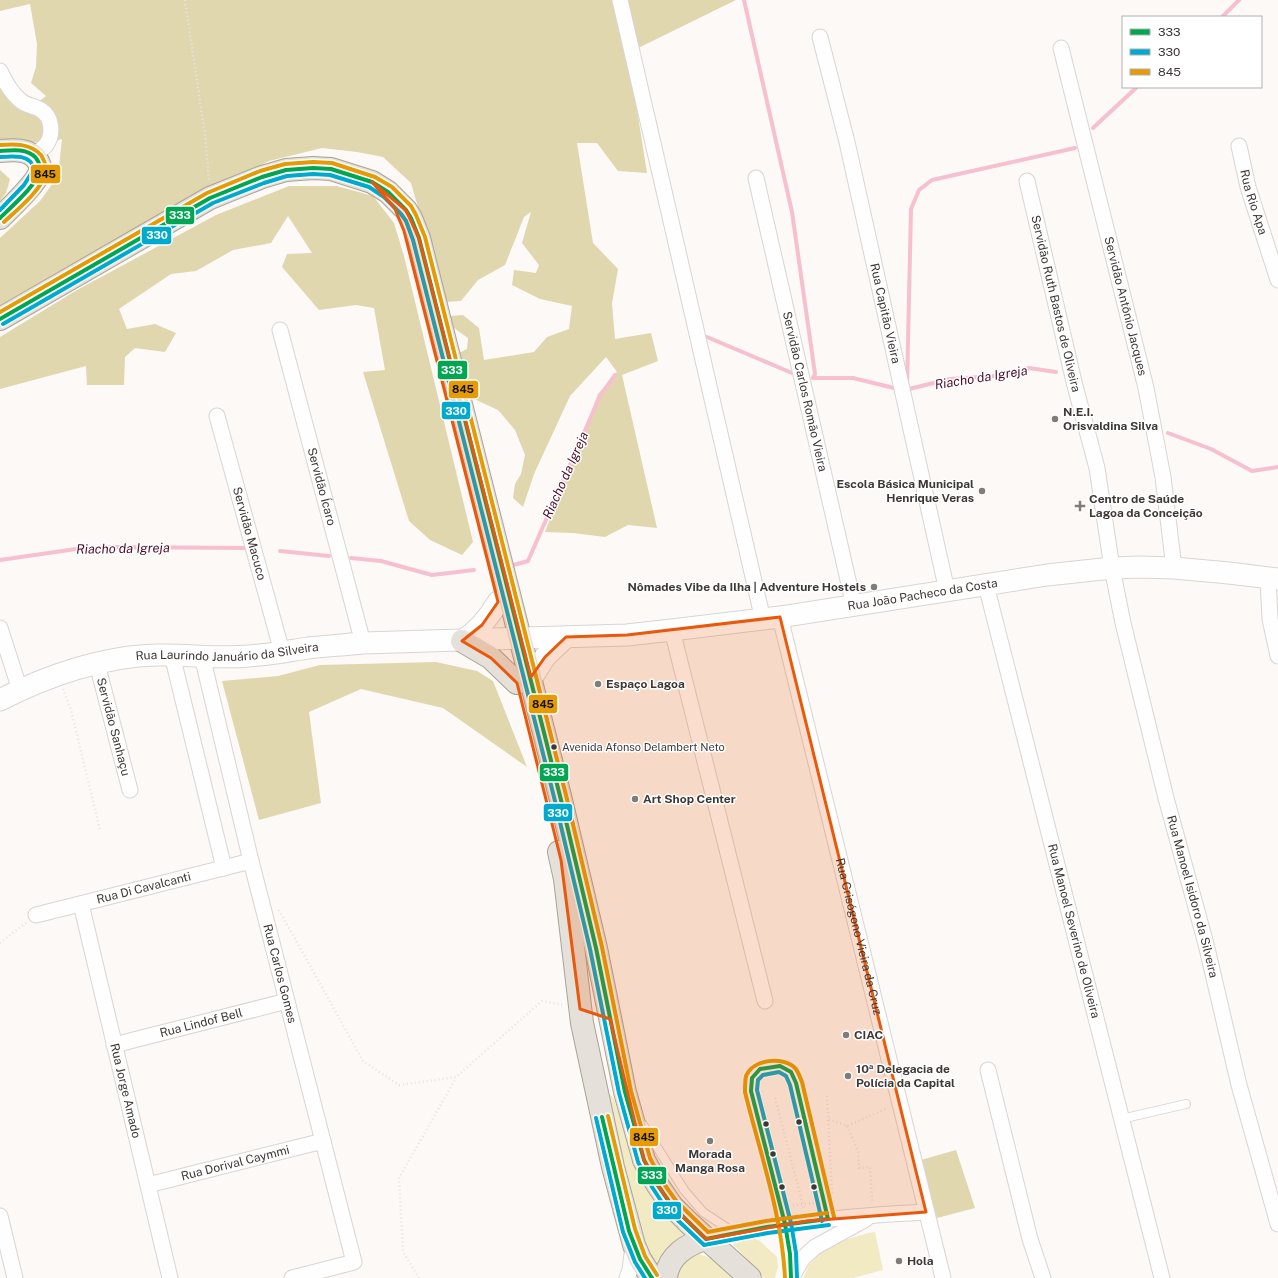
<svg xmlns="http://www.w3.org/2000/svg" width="1278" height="1278" font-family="'Public Sans',sans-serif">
<rect width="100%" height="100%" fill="#fcf9f7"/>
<g fill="#f2eac3">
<path d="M607 1094H610L614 1099 627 1143 637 1165 686 1234 685 1238C670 1246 664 1251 658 1267L654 1265 632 1214Z"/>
<polygon points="875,1232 883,1270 853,1278 803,1278 809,1265 820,1253 832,1244 868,1233"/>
<polygon points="753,1238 760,1241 777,1257 778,1267 775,1278 764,1278 733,1244"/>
<polygon points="699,1254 715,1260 738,1278 675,1278 677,1265 690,1255"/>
</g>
<g fill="#e0d7af">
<polygon points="0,0 736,0 628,53 647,173 618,171 597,143 577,143 593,243 618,269 612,303 615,339 651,333 658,361 622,375 657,528 628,525 605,537 573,533 545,532 598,394 617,372 606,357 570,396 534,474 523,507 513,498 515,484 521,474 525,455 515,430 498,410 472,398 464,384 454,355 467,349 468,338 454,328 450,316 463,315 479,328 484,360 534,352 547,337 569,329 572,306 540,299 512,285 514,270 536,273 539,265 522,243 531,212 524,217 505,265 478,280 461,301 445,302 411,183 383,157 357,152 322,148 269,161 213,187 0,310 0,238 40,201 58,176 62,139 49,142 0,143 0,85 10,102 25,112 46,96 31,83 36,67 37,44 30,4 0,11"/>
<polygon points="0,170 10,179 6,193 0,201"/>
<polygon points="289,186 337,186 373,196 394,223 404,256 473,542 462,555 430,540 409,521 363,372 385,370 374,308 356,305 319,310 282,267 287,254 312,253 288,216 271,243 233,250 196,271 171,274 119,309 127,329 155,324 176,333 165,352 135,348 125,357 124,385 87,385 86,366 0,389 0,337 77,290 216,215"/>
<polygon points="436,662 477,671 493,681 527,767 443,708 361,689 309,712 321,803 259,820 222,681 278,676 320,665"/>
<polygon points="956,1150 975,1208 937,1218 921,1160"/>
</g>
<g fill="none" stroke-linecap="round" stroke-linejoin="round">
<g stroke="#f6c0cf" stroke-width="4">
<polyline points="744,0 792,212 815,374 813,378 853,378 898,389"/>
<polyline points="1222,17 1239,0"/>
<polyline points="1093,128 1137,87"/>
<polyline points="707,337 792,373"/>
<polyline points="907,387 911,209 919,190 932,180 1075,148"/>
<polyline points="905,390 950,379 1009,375 1029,368 1056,372"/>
<polyline points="1168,433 1211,449 1252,471 1278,467"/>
<polyline points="280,551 329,556"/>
<polyline points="351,558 381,561 432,575 474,570"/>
<polyline points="0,560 76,549 115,547 246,548"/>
<polyline points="510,566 528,561 600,396 615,375"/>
</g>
<g stroke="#d8d5d3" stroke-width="10">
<g id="lane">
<polyline points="1121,1119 1186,1104"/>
<polyline points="643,1125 684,1190 703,1212 733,1232"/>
<polyline points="785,1224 751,1091 752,1078 760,1069 780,1066 791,1072 796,1083 823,1202 828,1219"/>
</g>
</g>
<g stroke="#d8d5d3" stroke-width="17">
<g id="street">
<polyline points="620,0 763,620"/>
<path id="s1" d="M820 37 847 142 947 591"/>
<path id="s2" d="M1061 48 1146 388 1163 477 1174 568"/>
<path d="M0 71C5 82 11 93 21 101 27 106 35 106 41 110 52 117 54 134 46 145 43 149 37 152 34 155"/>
<path id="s3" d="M1239 146 1248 187 1278 280"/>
<path id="s4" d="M756 178 854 606"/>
<path id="s5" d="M1027 181 1075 386 1097 468 1112 568 1123 623 1166 798 1206 944 1239 1085 1278 1224"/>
<path id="s6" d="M280 330 363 643"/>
<path id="s7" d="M217 416 282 652"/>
<polyline points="1268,578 1270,619 1278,656"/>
<path id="s8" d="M986 585 1162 1278"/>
<path id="s9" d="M780 617 943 1278"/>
<polyline points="0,628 20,690"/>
<polyline points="672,630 765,1001"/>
<polyline points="172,655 224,868"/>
<path id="s10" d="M202 656 251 861 354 1262 292 1278"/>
<path id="s11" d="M97 664 130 790"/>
<path id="s12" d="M81 904 170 1278"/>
<path id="s13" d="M36 915 251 861"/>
<path id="s14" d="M114 1045 287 1001"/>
<polyline points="988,1070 1030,1239 1043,1278"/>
<path id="s15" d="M148 1185 323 1141"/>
<polyline points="0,1216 15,1278"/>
<polyline points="785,1224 790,1254 791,1278"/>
<path d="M706 1239C779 1222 852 1216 926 1212"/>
<polyline points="627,1278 630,1270 633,1246"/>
<polyline points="791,1278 803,1258 815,1247 866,1219"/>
</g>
</g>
<g stroke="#d8d5d3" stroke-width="23">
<g id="secondary">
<path d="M462 641C478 631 488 619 498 602"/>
<polyline points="531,679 545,657 566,637"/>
<path id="s16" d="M0 700C46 676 104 656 157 655 187 654 217 659 248 656 268 655 288 651 308 648 326 646 344 645 363 643L627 635 672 630 780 617 1047 575 1112 568 1139 567 1174 568 1229 573 1278 579"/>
</g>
</g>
<g stroke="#aca396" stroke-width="24">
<g id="primary">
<path d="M0 151C13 150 29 148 37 160 39 162 41 168 40 171 37 183 9 209 0 218"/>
<polyline points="0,319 210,198 262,177 286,170 313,168 331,169 372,182 388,192 406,210 411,218 419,238 561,800 596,948 625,1092 644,1160 657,1184 672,1206 689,1223 750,1278"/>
<polyline points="462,641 491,658 517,683"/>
<polyline points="559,852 565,879 582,1023 613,1167 634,1245 640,1259 652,1278"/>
<path d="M666 1278C668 1256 687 1244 706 1239"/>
</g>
</g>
<g stroke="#e6e5e5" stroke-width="2.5" stroke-dasharray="1 3" stroke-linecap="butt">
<polyline points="185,0 205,135 209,181"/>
<polyline points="63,689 71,710 100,830"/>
<polyline points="279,910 363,1061 399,1085 456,1077 542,1001 564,1005"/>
<polyline points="0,943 27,922"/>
<polyline points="827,1096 832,1193"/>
<polyline points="775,1098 804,1209"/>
<polyline points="829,1119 847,1126 888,1108"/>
<polyline points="847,1126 858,1151 859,1168 870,1167 872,1203"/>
<polyline points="789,1206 814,1203"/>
<polyline points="746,1245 756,1258"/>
<polyline points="419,1278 403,1252 399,1178 456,1078"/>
</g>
<use href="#lane" stroke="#fffefe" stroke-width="8"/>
<use href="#street" stroke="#fffefe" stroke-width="15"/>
<use href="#secondary" stroke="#fffefe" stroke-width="21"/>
<use href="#primary" stroke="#e5e0da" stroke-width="22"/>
<g stroke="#fff" stroke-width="7">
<g id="bus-1">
<path d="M0 151C12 150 27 148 36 158 38 161 41 165 40 170 39 183 10 208 0 218"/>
<polyline points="0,319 210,198 262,177 286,170 313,168 331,169 372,182 388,192 406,210 411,218 419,238 561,800 596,948 625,1092 644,1160 657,1184 672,1206 706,1239 767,1227 828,1219"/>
<polyline points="602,1117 629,1231 640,1259 652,1278"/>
<polyline points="791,1278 790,1254 785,1224 751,1091 752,1078 760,1069 780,1066 791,1072 796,1083 828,1219"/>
</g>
</g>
<g stroke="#fff" stroke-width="7">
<g id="bus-2">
<path d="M0 210 24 185 34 169C31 154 13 156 0 157"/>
<polyline points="3,324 213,203 264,183 287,176 313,174 330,175 369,187 384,197 401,214 406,221 413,240 555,801 590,949 619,1093 638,1162 652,1187 667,1210 704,1245 768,1233 829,1225"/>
<polyline points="596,1118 623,1232 635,1262 645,1278"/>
<polyline points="797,1278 796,1253 791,1223 757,1090 758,1080 763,1075 779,1072 786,1076 790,1085 822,1221"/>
</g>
</g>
<g stroke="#fff" stroke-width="7">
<g id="bus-3">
<path d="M0 145C14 144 30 143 41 155 44 160 47 166 46 172 42 190 17 210 4 222"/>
<polyline points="0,312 207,193 260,171 285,164 313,162 332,163 375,177 392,187 411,206 416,215 425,237 567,799 602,947 631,1091 650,1158 662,1181 677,1202 708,1232 766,1221 827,1213"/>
<polyline points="608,1116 635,1229 645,1256 657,1275"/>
<path d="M785 1278C782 1215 760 1153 745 1092 745 1087 745 1081 746 1076 753 1059 783 1056 795 1068 798 1071 800 1077 802 1082L834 1217"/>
</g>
</g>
<use href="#bus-1" stroke="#00a651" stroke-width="4"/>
<use href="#bus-2" stroke="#00a9ce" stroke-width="4"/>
<use href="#bus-3" stroke="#e49b05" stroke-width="4"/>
</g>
<path fill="#e8590c" fill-opacity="0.2" stroke="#e8590c" stroke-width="3" stroke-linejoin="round" d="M372 182 406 210 419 238 531 677 545 657 566 637 627 635 780 617 926 1212 807 1221 706 1239 672 1206 657 1184 644 1160 610 1019 580 1009 561 860 517 683 491 658 462 641 482 625 498 602 404 231 395 209Z"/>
<g fill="#807c7a" stroke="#fff" stroke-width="1.5">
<circle cx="1055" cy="419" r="4"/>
<circle cx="982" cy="491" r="4"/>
<path d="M1078 500h4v4h4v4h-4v4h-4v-4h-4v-4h4z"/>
<circle cx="874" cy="587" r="4"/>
<circle cx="598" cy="684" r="4"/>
<circle cx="635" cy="799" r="4"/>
<circle cx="846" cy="1035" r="4"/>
<circle cx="848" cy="1076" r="4"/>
<circle cx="710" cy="1141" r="4"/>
<circle cx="899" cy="1261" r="4"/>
</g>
<g fill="#3d3836" stroke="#fff" stroke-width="1.5">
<circle cx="554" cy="747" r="3.5"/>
<circle cx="799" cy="1122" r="3.5"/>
<circle cx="766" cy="1124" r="3.5"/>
<circle cx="773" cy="1154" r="3.5"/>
<circle cx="782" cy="1187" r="3.5"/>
<circle cx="814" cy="1187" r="3.5"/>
</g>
<g text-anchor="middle" stroke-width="3" stroke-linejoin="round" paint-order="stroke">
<g font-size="11" fill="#3d3836" stroke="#fff" text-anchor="start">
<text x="562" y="751">Avenida Afonso Delambert Neto</text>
</g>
<g font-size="12" fill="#3d3836" stroke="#fff">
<text dy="4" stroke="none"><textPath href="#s3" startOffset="58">Rua Rio Apa</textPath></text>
<text dy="4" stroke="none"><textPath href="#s5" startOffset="126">Servidão Ruth Bastos de Oliveira</textPath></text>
<text dy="4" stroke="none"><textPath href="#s2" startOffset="266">Servidão Antônio Jacques</textPath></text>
<text dy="4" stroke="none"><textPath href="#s1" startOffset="284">Rua Capitão Vieira</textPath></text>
<text dy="4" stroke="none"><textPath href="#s4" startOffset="219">Servidão Carlos Romão Vieira</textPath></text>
<text dy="4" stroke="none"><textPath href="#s6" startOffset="162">Servidão Ícaro</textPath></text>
<text dy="4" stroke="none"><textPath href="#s7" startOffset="122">Servidão Macuco</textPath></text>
<text dy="4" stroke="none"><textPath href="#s16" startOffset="934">Rua João Pacheco da Costa</textPath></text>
<text dy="4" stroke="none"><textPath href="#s16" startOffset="235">Rua Laurindo Januário da Silveira</textPath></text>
<text dy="4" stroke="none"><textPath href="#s11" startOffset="65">Servidão Sanhaçu</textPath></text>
<text dy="4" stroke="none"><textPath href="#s13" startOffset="111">Rua Di Cavalcanti</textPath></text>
<text dy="4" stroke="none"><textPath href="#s5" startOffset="735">Rua Manoel Isidoro da Silveira</textPath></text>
<text dy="4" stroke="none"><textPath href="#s8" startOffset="357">Rua Manoel Severino de Oliveira</textPath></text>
<text dy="4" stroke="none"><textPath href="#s9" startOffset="329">Rua Crisógono Vieira da Cruz</textPath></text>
<text dy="4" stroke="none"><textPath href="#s10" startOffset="327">Rua Carlos Gomes</textPath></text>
<text dy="4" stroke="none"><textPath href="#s14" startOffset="90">Rua Lindof Bell</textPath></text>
<text dy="4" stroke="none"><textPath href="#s12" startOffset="192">Rua Jorge Amado</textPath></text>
<text dy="4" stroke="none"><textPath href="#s15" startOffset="90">Rua Dorival Caymmi</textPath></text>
</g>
<g font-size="12" font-weight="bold" fill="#3d3836" stroke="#fff" text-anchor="start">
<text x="1063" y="416">N.E.I.<tspan x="1063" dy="14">Orisvaldina Silva</tspan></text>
<text x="974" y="488" text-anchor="end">Escola Básica Municipal<tspan x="974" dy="14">Henrique Veras</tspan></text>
<text x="1089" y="503">Centro de Saúde<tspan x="1089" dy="14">Lagoa da Conceição</tspan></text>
<text x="866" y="591" text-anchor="end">Nômades Vibe da Ilha | Adventure Hostels</text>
<text x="606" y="688">Espaço Lagoa</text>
<text x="643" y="803">Art Shop Center</text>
<text x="854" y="1039">CIAC</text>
<text x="856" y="1073">10ª Delegacia de<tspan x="856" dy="14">Polícia da Capital</tspan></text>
<text x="710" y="1158" text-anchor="middle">Morada<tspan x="710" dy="14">Manga Rosa</tspan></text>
<text x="907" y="1265">Hola</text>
</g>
<g font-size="13" font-style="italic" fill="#4d0c28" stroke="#fff">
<text transform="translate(981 377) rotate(-9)" y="5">Riacho da Igreja</text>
<text transform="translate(565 475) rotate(-66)" y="5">Riacho da Igreja</text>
<text transform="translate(123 548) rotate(-1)" y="5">Riacho da Igreja</text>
</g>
</g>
<g stroke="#fff" stroke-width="1.5">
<rect x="30" y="164" width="31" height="20" rx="4" fill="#e49b05"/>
<rect x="165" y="206" width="30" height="19" rx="4" fill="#00a651"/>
<rect x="141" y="226" width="31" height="19" rx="4" fill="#00a9ce"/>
<rect x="437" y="360" width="31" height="20" rx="4" fill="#00a651"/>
<rect x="448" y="380" width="31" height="19" rx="4" fill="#e49b05"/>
<rect x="441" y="401" width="30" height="19" rx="4" fill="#00a9ce"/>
<rect x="528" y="694" width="30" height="20" rx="4" fill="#e49b05"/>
<rect x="539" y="763" width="30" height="19" rx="4" fill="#00a651"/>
<rect x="543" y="803" width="30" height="19" rx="4" fill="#00a9ce"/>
<rect x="629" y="1127" width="30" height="20" rx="4" fill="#e49b05"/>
<rect x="637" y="1166" width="30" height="19" rx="4" fill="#00a651"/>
<rect x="652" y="1201" width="30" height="19" rx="4" fill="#00a9ce"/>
</g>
<g font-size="11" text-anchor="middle" font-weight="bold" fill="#fff">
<text x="180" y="219">333</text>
<text x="157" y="239">330</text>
<text x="452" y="374">333</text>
<text x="456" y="415">330</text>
<text x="554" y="776">333</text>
<text x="558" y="817">330</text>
<text x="652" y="1179">333</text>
<text x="667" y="1214">330</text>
</g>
<g font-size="11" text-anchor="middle" font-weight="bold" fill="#111">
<text x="45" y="178">845</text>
<text x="463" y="393">845</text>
<text x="543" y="708">845</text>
<text x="644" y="1141">845</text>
</g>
<rect x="1122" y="16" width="140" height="72" fill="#ffffff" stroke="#b1afaf"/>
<rect x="1130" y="29" width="20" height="6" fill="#00a651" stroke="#b1afaf"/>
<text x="1158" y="36" font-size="12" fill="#3d3836">333</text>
<rect x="1130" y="49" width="20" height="6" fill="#00a9ce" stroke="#b1afaf"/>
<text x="1158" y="56" font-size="12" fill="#3d3836">330</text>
<rect x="1130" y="69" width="20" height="6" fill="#e49b05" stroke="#b1afaf"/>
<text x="1158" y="76" font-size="12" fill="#3d3836">845</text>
</svg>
